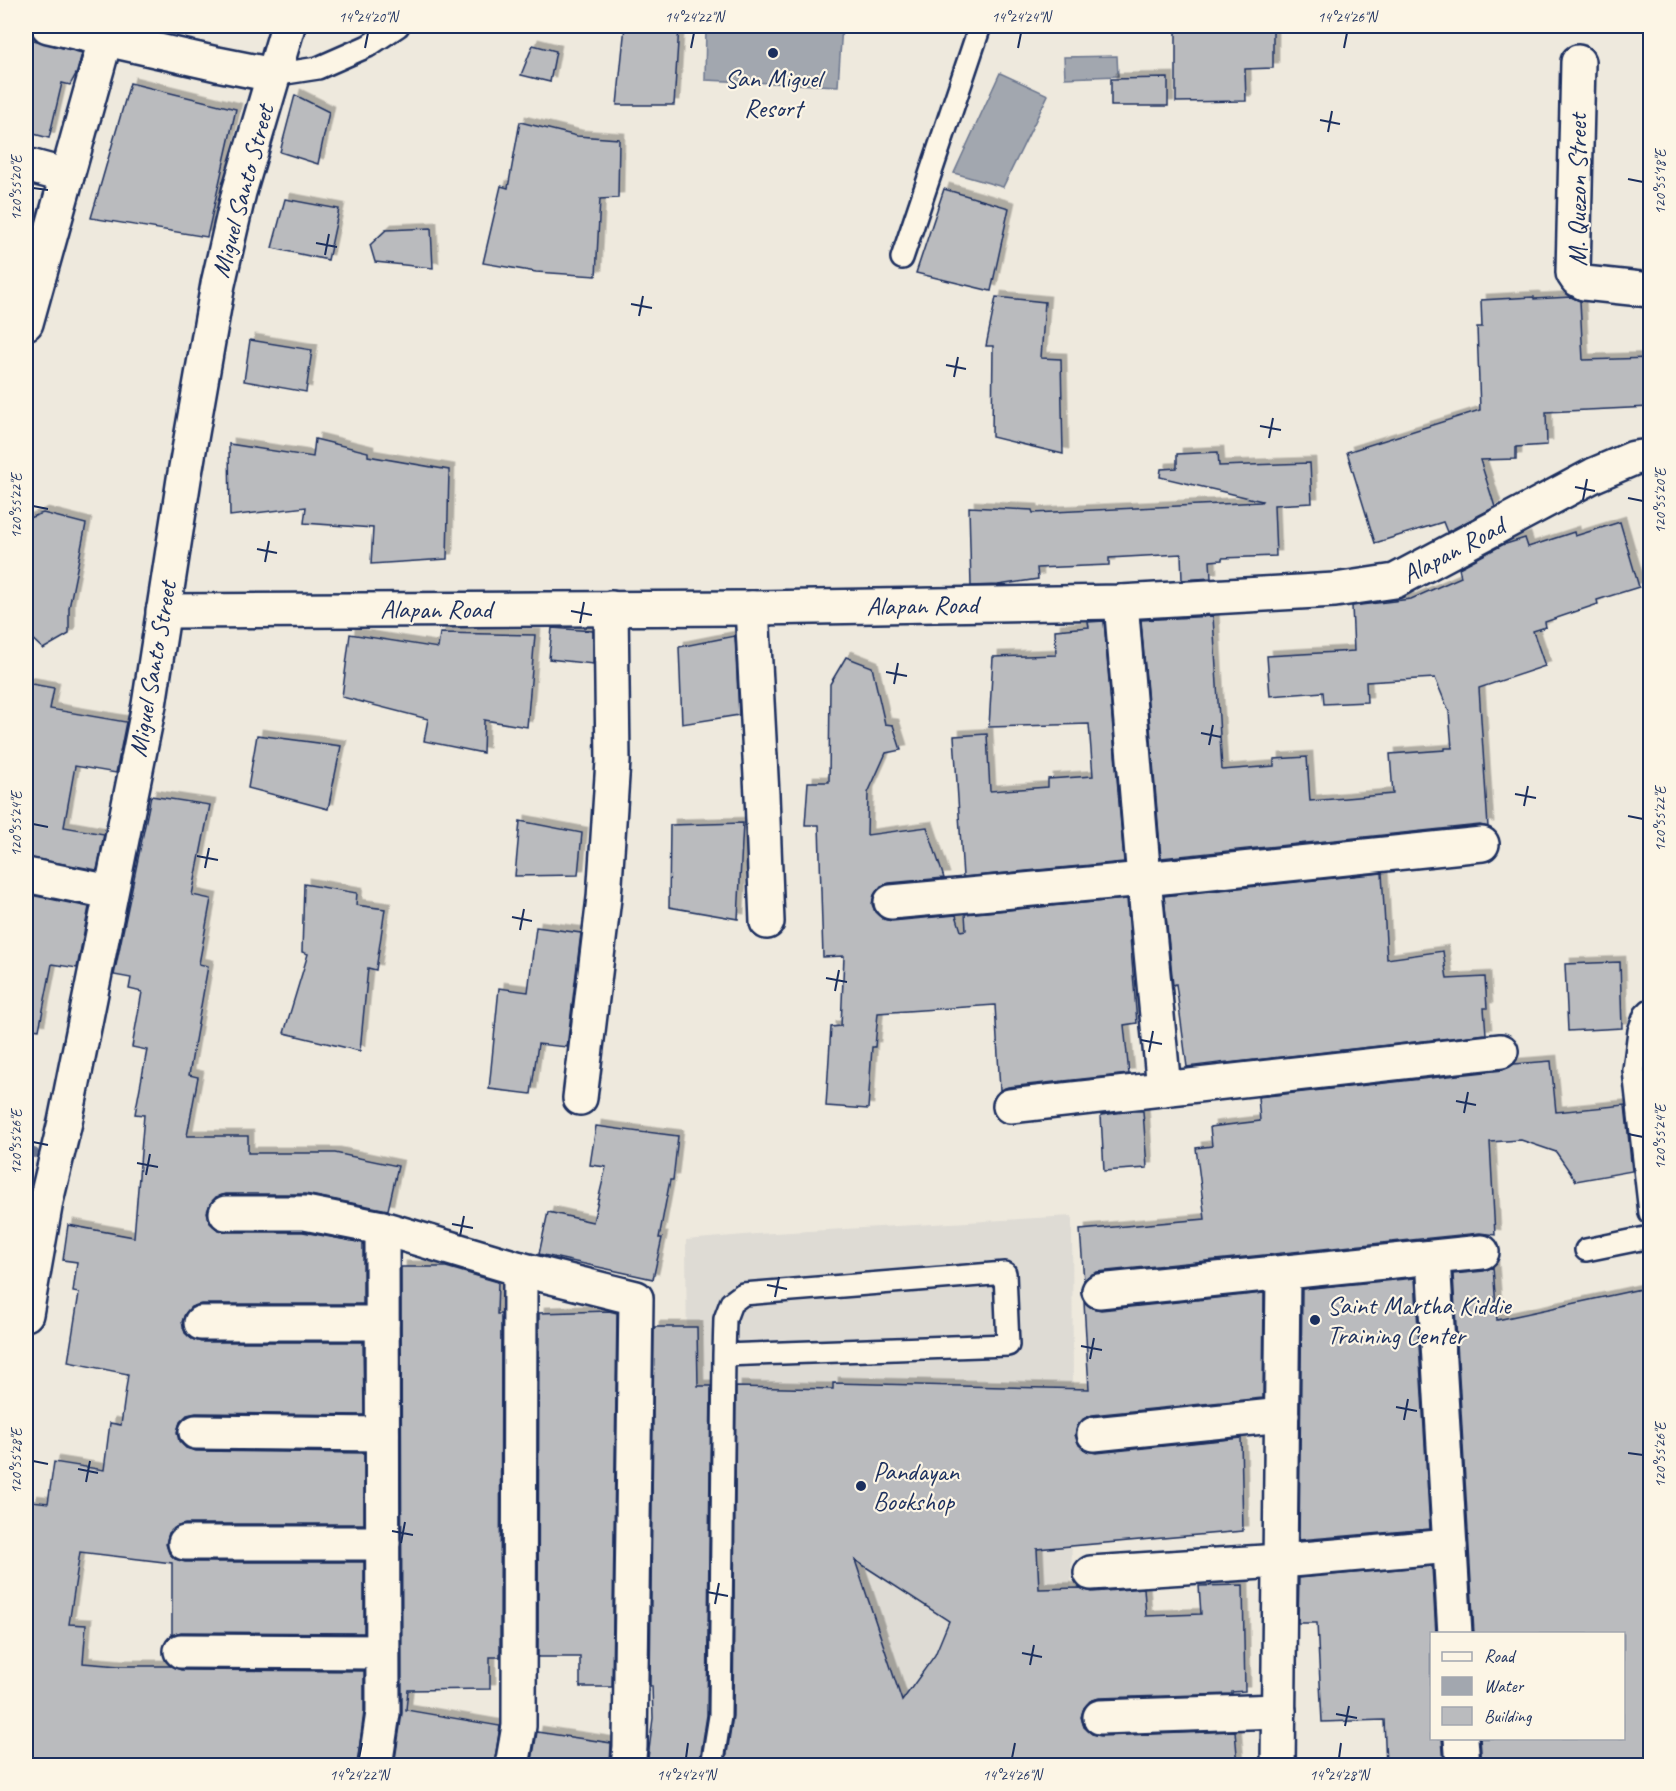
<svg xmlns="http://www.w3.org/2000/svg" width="1676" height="1791" font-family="Caveat,sans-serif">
<defs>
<filter id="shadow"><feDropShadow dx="5.5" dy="-5.5" stdDeviation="0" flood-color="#0004"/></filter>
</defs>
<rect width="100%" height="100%" fill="#eee9dd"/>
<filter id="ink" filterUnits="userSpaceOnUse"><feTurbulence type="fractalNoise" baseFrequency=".0167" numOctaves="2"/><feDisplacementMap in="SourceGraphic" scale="12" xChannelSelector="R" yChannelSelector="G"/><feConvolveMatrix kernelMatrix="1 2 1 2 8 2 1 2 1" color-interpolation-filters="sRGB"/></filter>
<g filter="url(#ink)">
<polygon fill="#dedbd4" points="1072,1216 1073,1389 1070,1765 685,1766 690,1725 686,1240 756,1234"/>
<g fill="#a2a7af" stroke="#6c778f" stroke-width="1.5">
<polygon points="706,26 842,26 838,86 705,80"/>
<polygon points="1117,56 1118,76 1065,78 1064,57"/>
<polygon points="1000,73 1048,95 1003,187 954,173"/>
</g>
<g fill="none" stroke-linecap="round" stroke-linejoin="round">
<polyline stroke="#6c778f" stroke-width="10" points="26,1151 34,1153"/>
</g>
<g fill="#babbbe" stroke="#1b2f5e" stroke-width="1.5" fill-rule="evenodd" filter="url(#shadow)">
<polygon points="625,26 679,26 674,105 617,105"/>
<polygon points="1176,26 1273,26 1273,68 1245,69 1246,101 1176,102"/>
<polygon points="26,38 82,53 77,72 70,85 62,83 49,138 26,132"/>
<polygon points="533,45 556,51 550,82 521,75"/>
<polygon points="1168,78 1168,106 1111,106 1111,79"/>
<polygon points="130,83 236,109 207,237 91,218"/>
<polygon points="295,95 329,112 318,164 280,152"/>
<polygon points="520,122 577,136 619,139 618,198 600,199 596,276 536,272 483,263 501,186 508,188"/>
<polygon points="944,189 1009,208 991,291 916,273"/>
<polygon points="285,199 339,209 328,260 272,248"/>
<polygon points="431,228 433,268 375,262 370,245 386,230"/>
<polygon points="996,297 1045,302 1041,358 1061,359 1063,454 992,437 993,346 986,346"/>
<polygon points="1534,297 1534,299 1571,297 1580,301 1583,360 1650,358 1650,407 1546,412 1547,445 1516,447 1516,459 1480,460 1495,507 1447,532 1443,522 1375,543 1347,452 1480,410 1477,327 1482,327 1481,300"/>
<polygon points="250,340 312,350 306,392 244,381"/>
<polygon points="315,439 368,452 368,456 449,470 447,559 371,564 373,528 304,523 306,507 230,516 229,444 313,457"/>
<polygon points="1218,452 1219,466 1310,463 1312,503 1274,505 1276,556 1222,558 1222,560 1210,561 1211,578 1182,580 1181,554 1109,558 1109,565 1037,568 1038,579 998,585 971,586 969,507 1032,510 1033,513 1261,502 1262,501 1160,477 1161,469 1177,468 1177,454"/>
<polygon points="43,513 86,524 69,608 69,634 43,649 26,633 26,519"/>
<polygon points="1620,522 1639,587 1597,600 1598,604 1545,622 1546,627 1533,631 1545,666 1479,688 1488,827 1480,825 1161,858 1141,620 1213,616 1222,770 1274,766 1274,759 1307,757 1310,801 1393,794 1390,754 1445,750 1445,748 1452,748 1449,712 1435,678 1366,682 1367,702 1324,704 1323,692 1270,696 1267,656 1354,651 1352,606 1411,599 1461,577 1459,568 1506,543 1506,544 1525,538 1528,547 1574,532 1575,536"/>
<polygon points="1104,621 1124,862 963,877 954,736 987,734 990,791 1048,787 1048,779 1093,776 1089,724 989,727 993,657 1056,655 1055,630 1089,627 1088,622"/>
<polygon points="552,628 593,631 593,664 549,659"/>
<polygon points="440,633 535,635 527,727 484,720 483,753 424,741 428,719 342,697 350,634 438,648"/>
<polygon points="735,636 739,715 682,724 679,647"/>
<polygon points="846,657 872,667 885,724 893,725 901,750 886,753 868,793 867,835 927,827 944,878 889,883 881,886 874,895 872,904 875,912 883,919 892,921 956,915 961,931 966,930 965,914 1127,899 1137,1023 1124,1025 1129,1074 1008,1087 1000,1090 995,1005 878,1013 875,1047 872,1047 868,1109 826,1106 831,1027 841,1026 844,956 823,957 819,825 805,825 808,782 829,782 830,684"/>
<polygon points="26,683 54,688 50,709 126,722 116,773 75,766 64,827 104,834 97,870 26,857 26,800 33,764 26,763"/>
<polygon points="257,735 341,746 328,809 248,788"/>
<polygon points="151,796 210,805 192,895 211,899 199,964 208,966 189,1075 198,1077 187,1136 248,1136 248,1153 335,1153 398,1166 388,1210 305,1194 226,1194 216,1197 210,1204 207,1212 210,1223 217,1229 225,1232 303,1232 363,1243 363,1304 201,1304 191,1307 185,1314 182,1322 185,1333 192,1339 201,1342 363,1342 364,1415 196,1413 187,1415 180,1422 177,1432 179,1441 186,1448 196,1451 364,1453 364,1524 185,1524 176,1527 169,1533 166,1544 169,1553 175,1559 185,1562 364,1562 364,1633 181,1632 172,1635 172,1563 80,1552 69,1624 86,1625 83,1663 119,1666 171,1666 181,1670 364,1671 364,1712 357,1766 26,1766 26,1558 32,1501 48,1503 54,1462 104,1470 110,1423 121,1425 128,1374 68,1362 79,1293 73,1292 77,1262 63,1260 68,1225 134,1237 144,1115 135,1114 147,1050 132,1047 142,992 129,989 131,978 114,975"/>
<polygon points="520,821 582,833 578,875 515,876"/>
<polygon points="743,823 738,919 669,907 670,825"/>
<polygon points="1382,873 1387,959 1443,951 1447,979 1485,977 1487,1008 1484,1008 1486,1034 1227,1063 1227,1062 1187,1067 1176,984 1173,985 1164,896"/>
<polygon points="304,884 357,893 356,905 385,909 376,970 368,968 360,1051 284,1033 308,954 302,952"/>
<polygon points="26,894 89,907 77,968 52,964 39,1030 26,1028"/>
<polygon points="536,927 581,933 567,1047 538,1044 531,1094 489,1089 499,988 528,992"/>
<polygon points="1620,962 1622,1028 1568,1031 1565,964"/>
<polygon points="1551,1061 1556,1112 1625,1105 1632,1171 1576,1181 1556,1152 1521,1140 1490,1142 1495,1235 1480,1233 1097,1272 1089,1276 1084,1281 1080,1230 1205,1219 1196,1148 1212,1146 1210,1127 1260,1121 1258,1097 1503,1070 1514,1064"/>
<polygon points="1132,1111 1143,1111 1147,1168 1104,1171 1101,1115"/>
<polygon points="596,1126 647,1133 647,1132 678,1136 673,1180 670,1180 659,1238 662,1238 653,1279 539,1254 548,1212 593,1222 606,1167 590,1165"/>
<polygon points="401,1267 446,1267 498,1282 497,1314 501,1314 500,1657 490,1657 490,1689 408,1690 406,1710 500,1726 494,1766 394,1766 402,1713"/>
<polygon points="1493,1267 1497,1320 1650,1287 1650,1766 1482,1766 1480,1738 1623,1738 1623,1634 1474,1634 1453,1274 1484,1271"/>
<polygon points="1415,1278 1430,1529 1299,1540 1302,1289"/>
<path d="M1264 1293 1263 1398 1092 1415 1083 1419 1077 1427 1075 1435 1079 1445 1087 1451 1096 1453 1241 1438 1243 1531 1037 1549 1039 1589 1080 1588 1092 1592 1144 1588 1146 1616 1201 1614 1199 1586 1243 1585 1245 1691 1232 1692V1694L1099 1698 1090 1701 1084 1708 1081 1717 1084 1727 1092 1734 1101 1736 1235 1731 1238 1766H725L733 1716 736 1387 833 1389V1383L1089 1389 1084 1302 1092 1308 1101 1310ZM855 1560 949 1621 935 1655 902 1701Z"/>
<polygon points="609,1311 617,1313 612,1687 580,1687 580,1657 538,1657 539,1313"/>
<polygon points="654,1327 697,1327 698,1386 711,1386 707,1715 699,1766 647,1766 653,1718 652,1686 650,1686"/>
<polygon points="1432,1566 1436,1634 1431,1634 1431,1738 1442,1738 1444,1766 1386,1766 1384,1720 1322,1722 1317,1623 1298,1623 1299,1578"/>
<polygon points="537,1732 611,1743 610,1766 531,1766"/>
</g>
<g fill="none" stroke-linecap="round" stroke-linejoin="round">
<g stroke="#1b2f5e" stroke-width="26">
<g id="service">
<polyline points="273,75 318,68 368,46 398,26"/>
<polyline points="902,258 980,26"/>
<polyline points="1650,1010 1645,1015 1639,1031 1634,1070 1650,1213"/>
<polyline points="1586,1250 1650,1237"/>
<polyline points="712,1766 720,1716 724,1355 725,1319 731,1303 743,1294 1005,1273 1008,1345 724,1355"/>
</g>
</g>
<g stroke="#1b2f5e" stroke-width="38">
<g id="minor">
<polyline points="48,26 217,64 273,75"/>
<polyline points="1578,62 1573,273 1577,279 1584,283 1650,290"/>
<polyline points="26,165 67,176"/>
<polyline points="26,323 109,26"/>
<polyline points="1121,602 1144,879 1164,1089"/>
<polyline points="752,608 762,795 767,922"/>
<polyline points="26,875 110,892"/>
<polyline points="891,902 1144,879 1482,844"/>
<polyline points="580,1098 604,898 613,761 611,608"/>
<polyline points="1010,1106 1501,1051"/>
<polyline points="226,1213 305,1213 382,1228 520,1269 636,1298 630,1747 628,1766"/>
<polyline points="1433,1258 1455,1634"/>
<polyline points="1099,1291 1482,1252"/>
<polyline points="201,1323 382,1323"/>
<polyline points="196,1432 382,1434"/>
<polyline points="1094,1434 1282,1415"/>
<polyline points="185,1543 383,1543"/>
<polyline points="1091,1573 1280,1561 1450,1546"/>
<polyline points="181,1651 382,1652"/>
<polyline points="1100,1717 1279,1711"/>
<polyline points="1461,1738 1463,1766"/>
<polyline points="375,1766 383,1713 382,1228"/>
<polyline points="512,1766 519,1726 520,1269"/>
<polyline points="1278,1766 1283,1273"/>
</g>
</g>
<g stroke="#1b2f5e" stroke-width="38">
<polyline id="tertiary" points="163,611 752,608 1121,602 1335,590 1395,581 1594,475 1634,458 1650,456"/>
</g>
<g stroke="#1b2f5e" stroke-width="38">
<polyline id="secondary" points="26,1314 46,1201 65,1122 149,705 184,479 218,284 239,192 288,26"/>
</g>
<use href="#service" stroke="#fcf5e5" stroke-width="21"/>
<use href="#minor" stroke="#fcf5e5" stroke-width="33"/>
<use href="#tertiary" stroke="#fcf5e5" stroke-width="33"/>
<use href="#secondary" stroke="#fcf5e5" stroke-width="33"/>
</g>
</g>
<path fill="none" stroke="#1b2f5e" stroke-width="2" d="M365 48 368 33M691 48 694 33M1018 48 1021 33M1344 48 1347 33M1320 120 1340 124M1328 132 1332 111M1628 179 1643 182M33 188 48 190M316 243 337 247M325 255 329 234M631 304 652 308M639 316 643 296M946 365 966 369M954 377 958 357M1260 426 1281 430M1269 438 1273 418M1575 487 1595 491M1628 498 1643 501M1583 500 1587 479M33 506 48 509M257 549 277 553M265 562 269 541M571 611 592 615M580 623 584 602M886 672 907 676M894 684 898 663M1201 733 1221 737M1209 745 1213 725M1515 794 1536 798M1524 806 1528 786M1628 816 1643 819M33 824 48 827M197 856 218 860M205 868 209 848M512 917 532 921M520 930 524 909M826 978 847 982M835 991 839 970M1141 1040 1162 1044M1149 1052 1153 1031M1456 1101 1476 1105M1464 1113 1468 1092M1628 1134 1643 1137M33 1142 48 1145M137 1163 158 1167M146 1175 150 1154M452 1224 473 1228M460 1236 464 1216M767 1285 787 1289M775 1297 779 1277M1081 1346 1102 1350M1090 1359 1094 1338M1396 1407 1417 1411M1404 1420 1408 1399M1628 1453 1643 1455M33 1461 48 1464M78 1469 98 1473M86 1482 90 1461M392 1531 413 1535M401 1543 405 1522M707 1592 728 1596M715 1604 719 1583M1022 1653 1042 1657M1030 1665 1034 1645M1336 1714 1357 1718M1345 1726 1349 1706M359 1758 362 1743M686 1758 688 1743M1012 1758 1015 1743M1339 1758 1341 1743"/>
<g fill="#1b2f5e" stroke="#fcf5e5" stroke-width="2">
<circle cx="773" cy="53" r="6"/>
<circle cx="1315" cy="1320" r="6"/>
<circle cx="861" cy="1486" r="6"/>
</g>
<g text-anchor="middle" stroke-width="4.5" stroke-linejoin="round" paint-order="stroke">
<g font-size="26" fill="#1b2f5e" stroke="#fcf5e5" text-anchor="start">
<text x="773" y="87" text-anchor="middle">San Miguel<tspan x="773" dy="30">Resort</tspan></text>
<text x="1327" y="1314">Saint Martha Kiddie<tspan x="1327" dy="30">Training Center</tspan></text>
<text x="873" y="1480">Pandayan<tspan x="873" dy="30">Bookshop</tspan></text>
</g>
<g font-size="26" fill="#1b2f5e" stroke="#fcf5e5">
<text transform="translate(1577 190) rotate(-90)" y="9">M. Quezon Street</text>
<text transform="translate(242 191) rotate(-75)" y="9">Miguel Santo Street</text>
<text transform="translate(1453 550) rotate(-28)" y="9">Alapan Road</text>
<text transform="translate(922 605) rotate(-1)" y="9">Alapan Road</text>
<text x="436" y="618">Alapan Road</text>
<text transform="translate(152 669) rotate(-80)" y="9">Miguel Santo Street</text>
</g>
</g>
<rect width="1676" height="1791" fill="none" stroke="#fcf5e5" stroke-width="66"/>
<rect x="1430" y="1632" width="195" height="108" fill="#fcf5e5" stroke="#a2a6af" stroke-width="1.5"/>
<rect x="1442" y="1652" width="30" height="9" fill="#fcf5e5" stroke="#a2a6af" stroke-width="1.5"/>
<text x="1484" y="1662" font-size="18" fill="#1b2f5e">Road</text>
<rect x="1442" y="1677" width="30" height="18" fill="#a2a7af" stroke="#a2a6af" stroke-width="1.5"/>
<text x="1484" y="1692" font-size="18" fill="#1b2f5e">Water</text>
<rect x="1442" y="1707" width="30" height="18" fill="#babbbe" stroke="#a2a6af" stroke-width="1.5"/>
<text x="1484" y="1722" font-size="18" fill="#1b2f5e">Building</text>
<rect x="33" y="33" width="1610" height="1725" fill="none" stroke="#1b2f5e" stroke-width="2"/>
<g font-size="15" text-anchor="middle" fill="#1b2f5e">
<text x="368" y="22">14°24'20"N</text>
<text x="694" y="22">14°24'22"N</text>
<text x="1021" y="22">14°24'24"N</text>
<text x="1347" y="22">14°24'26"N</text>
<text transform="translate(1660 182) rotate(-90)" y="5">120°55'18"E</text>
<text transform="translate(16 188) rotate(-90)" y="5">120°55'20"E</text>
<text transform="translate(1660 501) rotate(-90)" y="5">120°55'20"E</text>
<text transform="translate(16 506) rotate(-90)" y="5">120°55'22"E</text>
<text transform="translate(1660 819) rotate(-90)" y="5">120°55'22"E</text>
<text transform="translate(16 824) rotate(-90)" y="5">120°55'24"E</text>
<text transform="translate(1660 1137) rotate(-90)" y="5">120°55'24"E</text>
<text transform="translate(16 1142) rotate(-90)" y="5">120°55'26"E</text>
<text transform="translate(1660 1455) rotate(-90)" y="5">120°55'26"E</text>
<text transform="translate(16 1461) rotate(-90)" y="5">120°55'28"E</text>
<text x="359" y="1780">14°24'22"N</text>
<text x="686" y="1780">14°24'24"N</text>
<text x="1012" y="1780">14°24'26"N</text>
<text x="1339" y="1780">14°24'28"N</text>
</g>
</svg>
